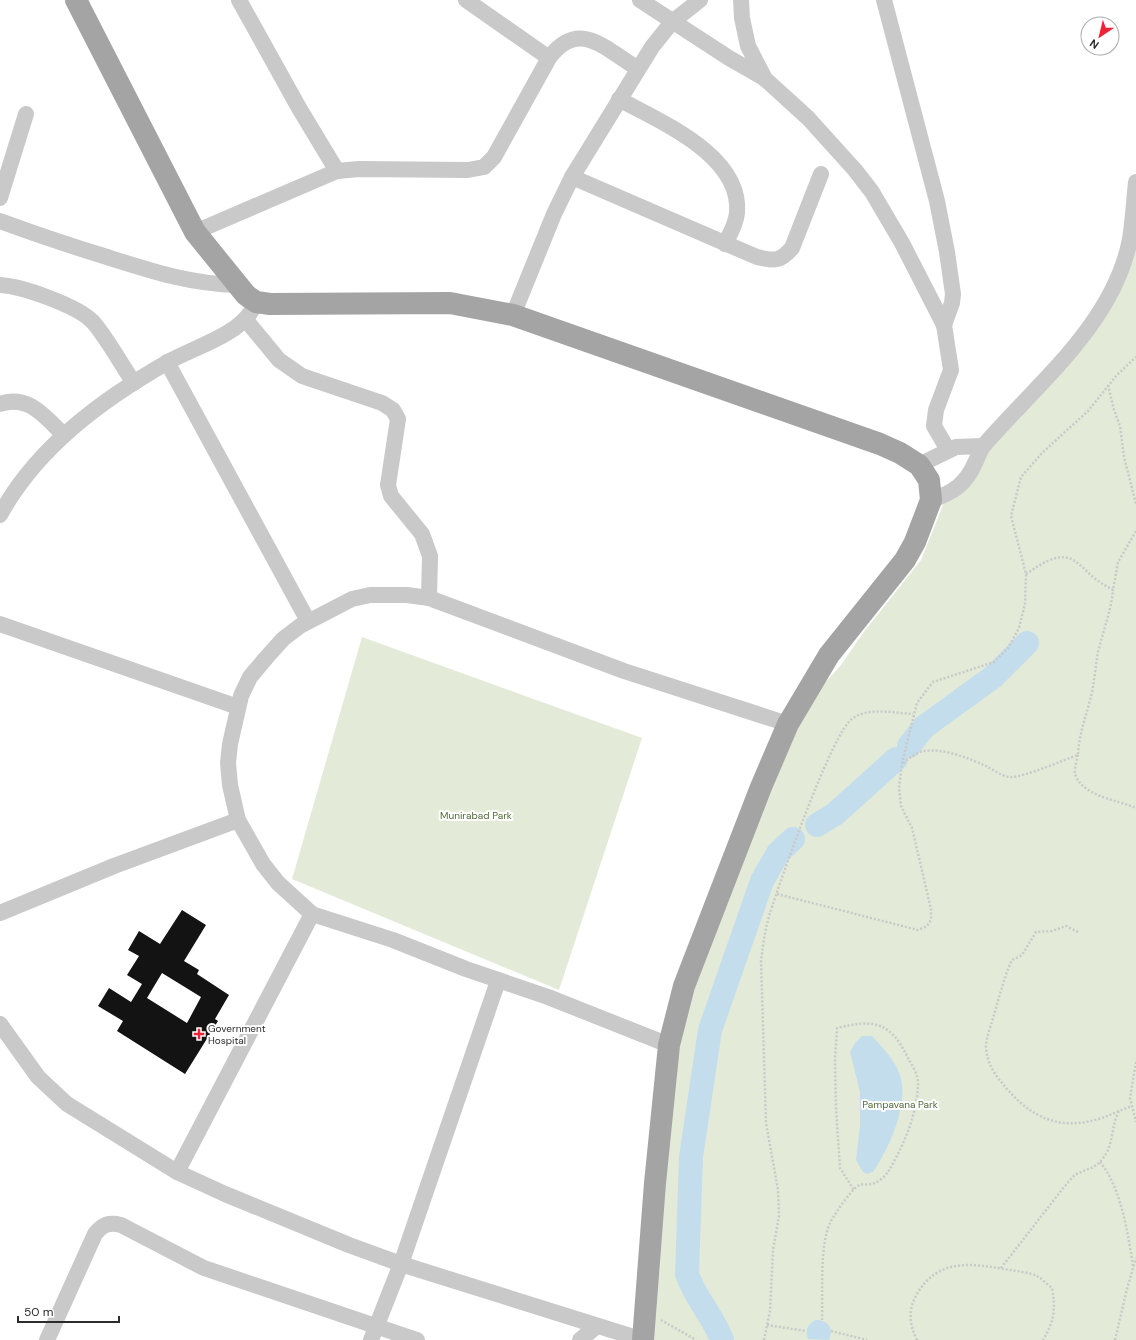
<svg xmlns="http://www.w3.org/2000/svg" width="1136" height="1340" font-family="'DM Sans',sans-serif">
<rect width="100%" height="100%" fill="#fff"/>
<g fill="#e3ebd8">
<polygon points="1136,182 1136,1340 643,1340 669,1045 788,724 841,665 863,633 921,560 947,495 983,446 1064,358 1120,271"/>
<polygon points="362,637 642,738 559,990 292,879"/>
</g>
<g fill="#c3ddec">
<path d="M862 1036H872C881 1046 891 1056 897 1068 913 1097 890 1147 873 1172L867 1174 863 1172 856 1160 860 1125V1092L850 1052 855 1043Z"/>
<path d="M815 1320C828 1320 834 1328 829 1340L808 1339C805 1330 807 1325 815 1320Z"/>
</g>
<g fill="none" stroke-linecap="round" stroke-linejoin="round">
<g stroke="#c3ddec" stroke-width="24">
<polyline points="909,746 924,727 993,677 1027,643"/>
<polyline points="817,825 835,814 896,759"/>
<path d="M722 1340C713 1316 695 1298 687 1274L691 1157 710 1030 762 881 778 853 793 839"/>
</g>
</g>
<path fill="#131313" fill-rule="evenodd" d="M182 910 206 925 184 961 199 970 197 974 229 995 215 1019 218 1021 185 1074 117 1031 123 1021 98 1006 109 988 131 1002 142 984 127 975 139 956 128 950 139 931 160 944ZM162 973 201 997 187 1023 147 998Z"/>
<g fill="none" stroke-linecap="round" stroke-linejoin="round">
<g stroke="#c9c9c9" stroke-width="2.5" stroke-dasharray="2 2" stroke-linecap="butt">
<polyline points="1108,385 1114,410 1120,426 1124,457 1136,504"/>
<path d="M1026 574C1034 569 1042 563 1050 560 1074 550 1081 569 1097 580 1102 584 1108 587 1113 590L1118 562 1136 531"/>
<path d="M1078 755C1077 760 1074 769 1075 774 1082 796 1117 800 1136 808"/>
<path d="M903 763C908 759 917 752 924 751 944 748 968 758 986 766 994 770 1002 777 1011 777 1025 777 1063 760 1078 755 1079 736 1084 722 1089 704 1094 688 1095 669 1098 652 1103 631 1111 612 1113 590"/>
<polyline points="777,894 918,930 927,926 931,920 931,909 912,828 901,806 899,788 902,763 917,703 933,682 994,662 1008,648 1019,628 1025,604 1026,574 1011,516 1021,477 1042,453 1088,411 1117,375 1136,357"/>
<path d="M1078 932 1066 926 1052 931 1036 932 1022 955 1012 960C1003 979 999 1000 992 1021 990 1029 986 1038 986 1047 987 1065 996 1076 1007 1089 1040 1127 1074 1132 1119 1111"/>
<polyline points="1136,1062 1130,1098 1136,1122"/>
<path d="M1100 1162C1121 1187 1128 1234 1133 1266"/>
<path d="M1001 1268 1064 1187C1068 1183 1071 1178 1075 1175 1089 1167 1097 1170 1107 1152 1113 1140 1112 1124 1119 1111L1132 1106"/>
<polyline points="661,1320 696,1340"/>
<path d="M822 1320C823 1292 819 1245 831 1221 836 1212 851 1190 859 1185 863 1184 867 1185 871 1184 878 1183 884 1177 888 1172 903 1147 918 1113 918 1083 918 1074 912 1065 908 1058 890 1021 874 1019 837 1028L835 1059 836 1108 840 1168 854 1190"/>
<polyline points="767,1325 806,1331"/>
<polyline points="831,1331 867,1340"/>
<path d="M764 1340 770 1311 773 1250 779 1216 778 1190 766 1123 761 961C763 945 765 929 770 913 780 882 832 731 853 718 870 707 894 713 913 714"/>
<path d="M917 1340C909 1324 908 1309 917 1294 937 1259 970 1263 1004 1269 1015 1271 1028 1272 1037 1276 1042 1279 1047 1284 1052 1288 1056 1308 1054 1322 1043 1340"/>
<polyline points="1115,1340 1127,1289 1136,1258"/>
</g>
<g stroke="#c9c9c9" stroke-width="16">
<polyline points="239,0 299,108 337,171"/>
<polyline points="466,0 549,58"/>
<polyline points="640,0 729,58 764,78"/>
<polyline points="741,0 742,18 748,46 765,79 808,118 855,170 872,192 902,243 944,325 951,370 936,410 934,426 948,450"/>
<polyline points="884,0 937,201 947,252 953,294 952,303 944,325"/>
<path d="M619 99C660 122 742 155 737 213 736 224 730 234 725 244"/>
<path d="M572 177 757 257C774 261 780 262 792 248L821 174"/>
<polyline points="0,198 26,114"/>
<path d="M0 221C35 234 71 246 107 257 151 271 191 284 238 285"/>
<path d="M195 232 337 171 359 169 468 170 484 167 494 157 549 58C579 18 605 49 637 68"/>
<path d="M0 285C22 286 78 306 93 322 107 338 121 364 134 383"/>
<polyline points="513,315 554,214 572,177 652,47 672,22 700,0"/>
<polyline points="246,320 279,360 302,376 382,403 393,410 398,419 388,485 391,496 422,534 430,556 429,598"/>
<polyline points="167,362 308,621"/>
<path d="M0 404C29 394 45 417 64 435"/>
<polyline points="919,465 956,447 983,446"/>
<path d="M931 500C953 493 966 484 975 463 978 457 980 449 985 444 1038 383 1114 323 1130 239 1133 220 1134 201 1136 182"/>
<path d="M0 515C37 447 103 399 168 362 194 347 237 336 252 310"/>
<polyline points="0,624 238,707"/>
<polyline points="0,913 114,866 238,820"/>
<polyline points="0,1024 38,1077 67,1104 177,1172 225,1194 349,1245 401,1264 643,1340"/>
<polyline points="669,1045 548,997 466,969 393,940 312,914 278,883 263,864 238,820 230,785 228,763 230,744 241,696 250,677 266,658 283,639 300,626 352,599 370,595 407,595 429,598 624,671 788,724"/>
<polyline points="177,1172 312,914"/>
<path d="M47 1340 95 1234C103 1224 109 1222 121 1225L204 1268 417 1340"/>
<polyline points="371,1340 401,1264 498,981"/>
<polyline points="580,1340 597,1326"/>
</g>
<polyline stroke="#a4a4a4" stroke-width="22" points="76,0 195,232 246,295 256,302 270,304 450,303 513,315 880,444 900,453 919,465 929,480 931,500 915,542 905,560 829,655 788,724 761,787 684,986 669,1045 655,1183 643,1340"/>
</g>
<path fill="#ef2236" stroke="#fff" stroke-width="1.5" d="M197 1028h4v4h4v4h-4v4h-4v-4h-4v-4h4z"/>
<g text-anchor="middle" stroke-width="4" stroke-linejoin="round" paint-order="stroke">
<g font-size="10" fill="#506a37" stroke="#fff">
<text x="476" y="819">Munirabad Park</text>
<text x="900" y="1108">Pampavana Park</text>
</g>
<g font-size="10" fill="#2c2c2c" stroke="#fff" text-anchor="start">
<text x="208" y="1032">Government<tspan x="208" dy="12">Hospital</tspan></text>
</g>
</g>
<g transform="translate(1100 36) rotate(215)"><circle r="19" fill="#ffffff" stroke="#ababab"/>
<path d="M0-3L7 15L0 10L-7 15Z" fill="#ef2236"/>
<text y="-6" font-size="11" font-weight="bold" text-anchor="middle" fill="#2c2c2c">N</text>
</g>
<path d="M18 1316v6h101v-6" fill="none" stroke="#2c2c2c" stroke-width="2"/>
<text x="24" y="1316" font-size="12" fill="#2c2c2c" stroke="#ffffff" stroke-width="3" paint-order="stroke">50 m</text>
</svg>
